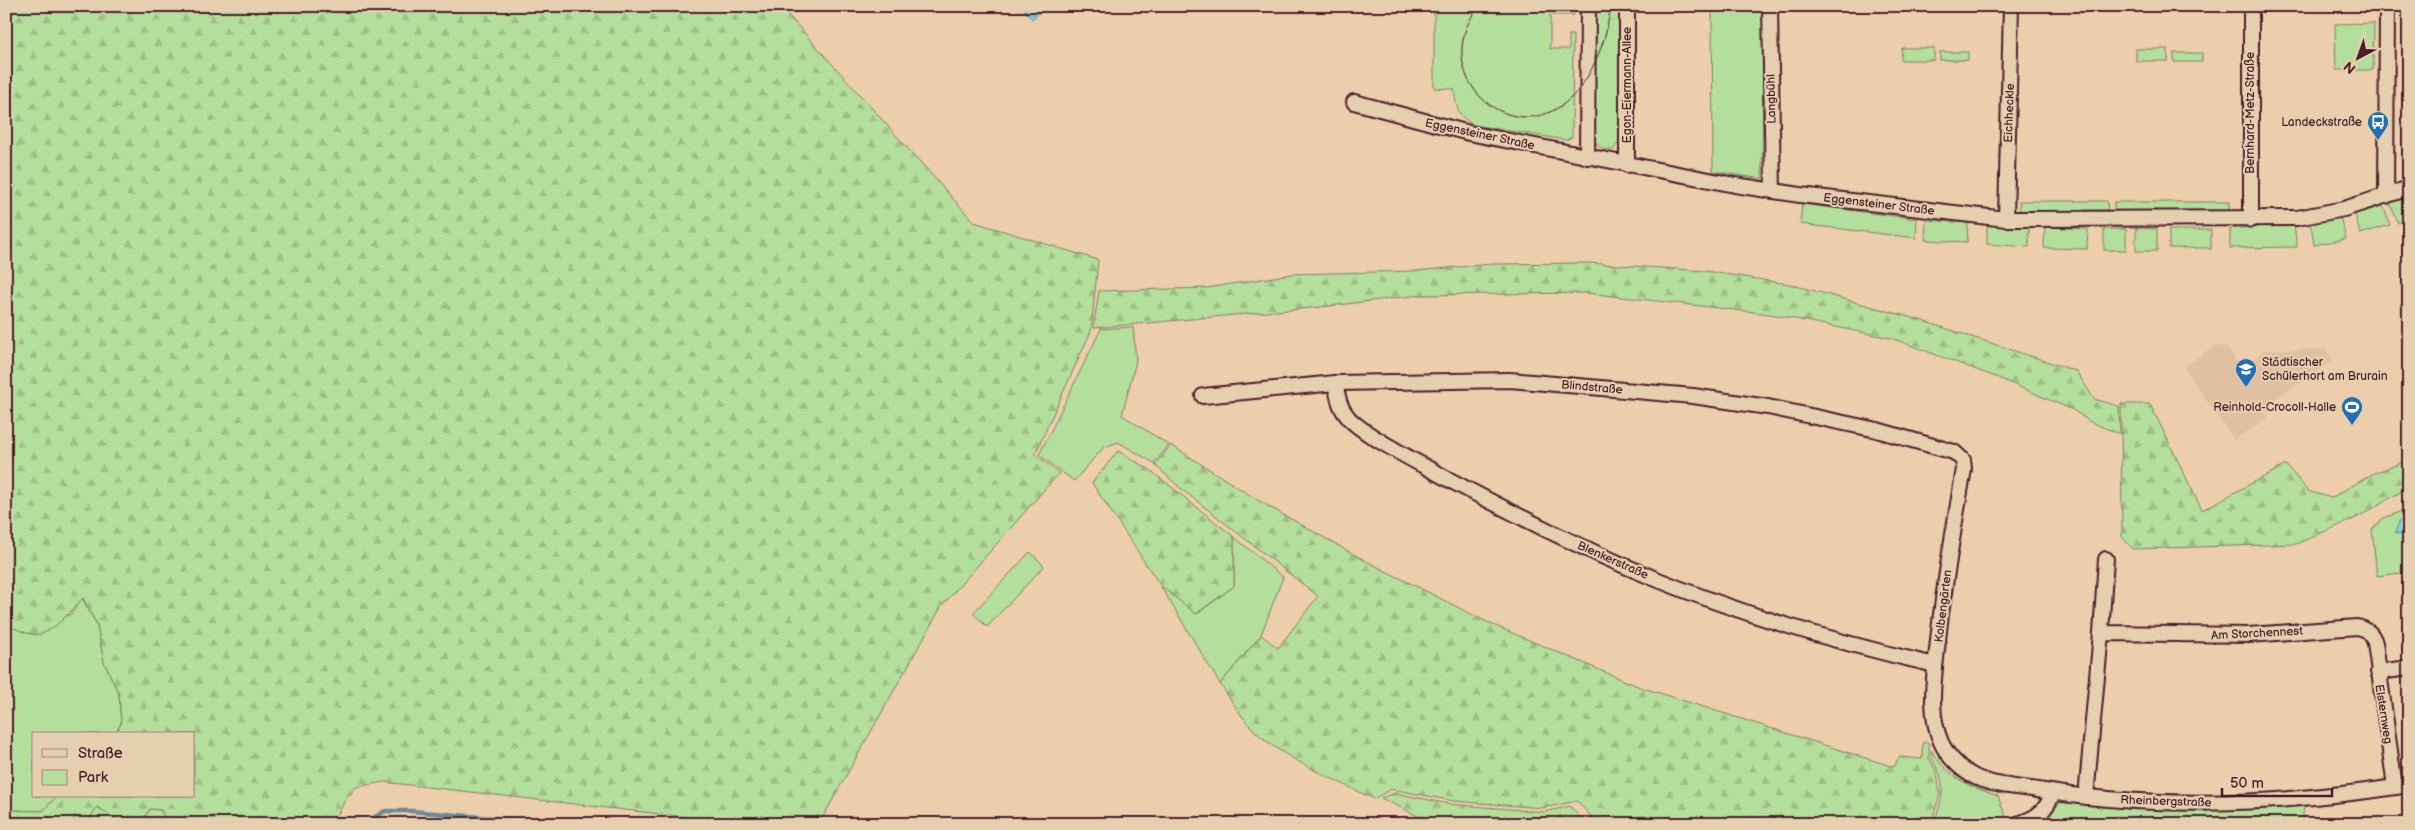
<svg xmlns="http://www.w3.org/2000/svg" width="2415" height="830" font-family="'Balsamiq Sans',sans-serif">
<defs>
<pattern id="forest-firs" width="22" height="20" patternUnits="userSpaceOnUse" patternTransform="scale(1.25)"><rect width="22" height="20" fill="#b4de9b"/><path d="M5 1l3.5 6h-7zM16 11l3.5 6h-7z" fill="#9cbe86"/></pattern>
<pattern id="water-ripples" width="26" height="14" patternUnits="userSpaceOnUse" patternTransform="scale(1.25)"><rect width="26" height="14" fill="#82d2dd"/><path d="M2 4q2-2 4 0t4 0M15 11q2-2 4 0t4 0" fill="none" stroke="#72b4be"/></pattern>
</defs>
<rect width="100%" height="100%" fill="#eccead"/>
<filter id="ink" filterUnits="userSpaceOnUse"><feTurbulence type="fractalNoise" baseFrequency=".02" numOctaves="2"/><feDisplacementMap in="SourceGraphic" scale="10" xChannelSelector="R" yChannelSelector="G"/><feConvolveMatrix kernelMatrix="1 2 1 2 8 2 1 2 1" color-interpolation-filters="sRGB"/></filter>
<g filter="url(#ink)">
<polygon fill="#e1bfa1" points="2215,346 2227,347 2240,367 2265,350 2326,349 2333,361 2262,408 2268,417 2234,440 2184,367"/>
<g fill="#b4de9b" stroke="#7f7e63">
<path d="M1434 6H1574V15H1550V49H1569V35H1573L1572 137 1566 140 1474 125C1456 116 1457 108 1454 89L1434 88Z"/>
<path d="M1594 6H1621V140L1613 150C1602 150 1597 148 1594 137Z"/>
<polygon points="1712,6 1763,6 1762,179 1713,171"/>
<polygon points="2374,23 2373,70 2336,70 2335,24"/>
<polygon points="1902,48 1934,48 1934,60 1901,60"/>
<rect x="2136" y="49" width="32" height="12"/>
<rect x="1940" y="52" width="28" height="8"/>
<rect x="2174" y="53" width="28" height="9"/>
<polygon points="2409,197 2409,219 2398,223 2390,203"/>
<polygon points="2019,201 2107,201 2108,210 2020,211"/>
<rect x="2114" y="202" width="115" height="9"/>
<polygon points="1802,204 1917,219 1916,238 1800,224"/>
<polygon points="2383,206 2390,225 2360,234 2355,214"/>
<polygon points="2340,217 2346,239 2314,245 2311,223"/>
<polygon points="1926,220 1968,223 1967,242 1925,240"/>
<polygon points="2294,224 2297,247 2230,248 2230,229"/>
<polygon points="1987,225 2029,227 2029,247 1987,244"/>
<polygon points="2045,227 2088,229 2087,249 2044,248"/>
<polygon points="2136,228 2157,229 2157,251 2136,251"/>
<rect x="2104" y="229" width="22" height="21"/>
<rect x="2169" y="230" width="42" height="18"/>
<polygon points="1133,327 1136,361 1122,415 1169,445 1154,463 1118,442 1103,448 1074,481 1039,455 1101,329"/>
<polygon points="2409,508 2409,572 2377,576 2372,530 2382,519"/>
<polygon points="1234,537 1283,577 1261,635 1220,684 1160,585 1197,614 1234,586"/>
<polygon points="1030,552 1044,566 987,627 973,613"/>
<polygon points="82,598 97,625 104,662 119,694 121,724 114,734 34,734 34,796 57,796 43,811 6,810 6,625 30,633 71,614"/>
<path d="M1931 750C1950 779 1966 785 1998 796L2006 817 2000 819 2002 823 1933 824C1940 808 1946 789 1939 772 1935 764 1931 759 1931 750Z"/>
<polygon points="2062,801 2213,810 2304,804 2302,824 2037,824 2042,822"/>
<polygon points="97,807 121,823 131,824 92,824 90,818"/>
<polygon points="150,809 161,810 167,824 140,824"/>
</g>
<g fill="url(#forest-firs)" stroke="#7f7e63">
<path d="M6 6H780L974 222 1098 260 1091 331 1035 454 1059 473 941 607 819 824H746L384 782 356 787 344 802 333 824H167L161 810 150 809 140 824C120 824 113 817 97 807L90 818 92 824H6V810L43 811 57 796H194V734H115L121 724 119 694 104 662 97 625 83 598C73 609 56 629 41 634 30 637 16 628 6 625Z"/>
<polygon points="1589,263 1705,271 1789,284 1917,319 2076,371 2094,399 2119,406 2120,434 2090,422 2073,410 2001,379 1891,338 1770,314 1587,293 1421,295 1321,307 1093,328 1099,291 1207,288 1292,274 1415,271 1492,264"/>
<polygon points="2121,404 2150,404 2202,510 2286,465 2308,491 2331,498 2374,473 2409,460 2409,487 2356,518 2296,544 2133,549 2122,537"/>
<path d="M1171 445 1259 501 1364 560 1491 624 1640 687 1894 767 1899 757 1922 759 1923 742 1929 743V758L1937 773 1940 794 1931 824H1598L1577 801 1543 808 1454 801 1391 789 1374 799C1340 782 1280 757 1254 730 1241 717 1231 699 1220 684L1261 635 1278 648 1318 596 1179 487 1155 465Z"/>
<polygon points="1118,451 1150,470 1234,537 1234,586 1196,614 1160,585 1092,483"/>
<polygon points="1395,793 1449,804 1544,812 1570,806 1586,824 1434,824 1381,798"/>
</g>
<g fill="url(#water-ripples)" stroke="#6c8a96">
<polygon points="1021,6 1047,6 1032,19"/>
<polygon points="2409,516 2409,537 2395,533 2399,521"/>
</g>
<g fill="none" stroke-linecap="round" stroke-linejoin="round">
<polyline stroke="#6c8a96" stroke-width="4.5" points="364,824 385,811 411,811 564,824"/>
<g stroke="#4a1f2b" stroke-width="18">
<g id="minor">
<polyline points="1770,6 1773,191"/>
<polyline points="1354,102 1469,133 1735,185 1800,195 2006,219 2297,218 2344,209 2409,188"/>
<polyline points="1587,157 1588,6"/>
<polyline points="1627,165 1627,6"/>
<polyline points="2386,196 2387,6"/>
<polyline points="2006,219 2011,6"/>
<polyline points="2251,220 2251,6"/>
<path d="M1335 383C1338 396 1339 407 1348 417 1361 434 1423 465 1444 477 1512 513 1580 548 1651 577 1743 615 1839 643 1935 665"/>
<path d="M1203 396 1335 383 1510 380 1693 396 1768 407 1877 430 1954 452 1963 460 1964 469C1954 526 1944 583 1938 640 1935 673 1927 710 1941 742 1947 756 1961 770 1975 777 1994 786 2018 787 2038 790 2161 811 2287 804 2409 785"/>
<polyline points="2101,633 2106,559"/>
<polyline points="2378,672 2409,668"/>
<path d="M2086 797 2101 633 2249 635 2357 627C2367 629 2372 633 2375 643L2395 787"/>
<path d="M2017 824C2036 819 2046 811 2053 793"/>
</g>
</g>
<use href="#minor" stroke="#e6cfaf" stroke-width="14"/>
<path stroke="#4a1f2b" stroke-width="1" d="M1479 6C1416 86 1542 177 1594 64 1603 45 1609 27 1610 6"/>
</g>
</g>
<defs>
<g id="bus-pin" transform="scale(1.125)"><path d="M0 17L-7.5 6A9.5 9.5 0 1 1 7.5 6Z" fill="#1f6fb2" stroke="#e6cfaf"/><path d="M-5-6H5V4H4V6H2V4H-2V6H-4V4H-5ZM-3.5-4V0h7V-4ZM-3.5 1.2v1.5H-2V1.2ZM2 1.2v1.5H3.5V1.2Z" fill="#fff"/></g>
<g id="school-pin" transform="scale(1.125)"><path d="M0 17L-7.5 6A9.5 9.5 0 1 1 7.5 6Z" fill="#1f6fb2" stroke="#e6cfaf"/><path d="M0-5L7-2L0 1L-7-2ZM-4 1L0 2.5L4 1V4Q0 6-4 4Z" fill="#fff"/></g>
<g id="stadium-pin" transform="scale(1.125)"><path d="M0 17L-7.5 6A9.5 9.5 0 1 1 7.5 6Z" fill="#1f6fb2" stroke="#e6cfaf"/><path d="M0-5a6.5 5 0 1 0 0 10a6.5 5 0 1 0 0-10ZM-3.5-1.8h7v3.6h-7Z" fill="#fff"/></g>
</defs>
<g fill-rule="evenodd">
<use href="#bus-pin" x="2378" y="122"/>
<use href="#school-pin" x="2246" y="369"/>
<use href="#stadium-pin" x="2352" y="407"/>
</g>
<g text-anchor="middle" stroke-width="4" stroke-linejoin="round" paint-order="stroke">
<g font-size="12" fill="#4a1f2b" stroke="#e6cfaf">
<text transform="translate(1627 85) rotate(-90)" y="4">Egon-Eiermann-Allee</text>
<text transform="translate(1771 99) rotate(-91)" y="4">Langbühl</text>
<text transform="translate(2009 113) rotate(-88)" y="4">Eichheckle</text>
<text transform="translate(2250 113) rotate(-90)" y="4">Bernhard-Metz-Straße</text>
<text transform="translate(1480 134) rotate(12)" y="4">Eggensteiner Straße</text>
<text transform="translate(1879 204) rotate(7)" y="4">Eggensteiner Straße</text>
<text transform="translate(1592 387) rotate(5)" y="4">Blindstraße</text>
<text transform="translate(1613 560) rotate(24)" y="4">Blenkerstraße</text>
<text transform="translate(1943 606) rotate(-83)" y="4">Kolbengärten</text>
<text transform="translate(2257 633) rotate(-3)" y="4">Am Storchennest</text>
<text transform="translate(2384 714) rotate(81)" y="4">Elsternweg</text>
<text transform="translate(2166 801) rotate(2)" y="4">Rheinbergstraße</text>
</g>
<g font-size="12" fill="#4a1f2b" stroke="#e6cfaf" text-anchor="end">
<text x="2362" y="126">Landeckstraße</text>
<text x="2262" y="366" text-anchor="start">Städtischer<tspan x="2262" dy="14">Schülerhort am Brurain</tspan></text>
<text x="2336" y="411">Reinhold-Crocoll-Halle</text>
</g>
</g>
<rect width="2415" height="830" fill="none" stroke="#e6cfaf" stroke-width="25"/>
<rect x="12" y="12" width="2390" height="805" fill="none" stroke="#4a1f2b" stroke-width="2" filter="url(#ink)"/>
<rect x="32" y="732" width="162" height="65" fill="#e6cfaf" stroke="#a8897a"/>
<rect x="42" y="749" width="25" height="8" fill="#e6cfaf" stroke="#a8897a"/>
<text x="78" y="758" font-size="15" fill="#4a1f2b">Straße</text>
<rect x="42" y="770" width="25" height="15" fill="#b4de9b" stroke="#a8897a"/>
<text x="78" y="782" font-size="15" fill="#4a1f2b">Park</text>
<g transform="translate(2358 58) rotate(221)" stroke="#e6cfaf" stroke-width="4" paint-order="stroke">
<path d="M0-4L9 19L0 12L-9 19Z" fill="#4a1f2b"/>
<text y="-8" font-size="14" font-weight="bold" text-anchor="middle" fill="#4a1f2b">N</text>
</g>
<path d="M2222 788v8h110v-8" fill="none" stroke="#4a1f2b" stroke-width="2.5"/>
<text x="2230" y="788" font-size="15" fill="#4a1f2b" stroke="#e6cfaf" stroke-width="4" paint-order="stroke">50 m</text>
</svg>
